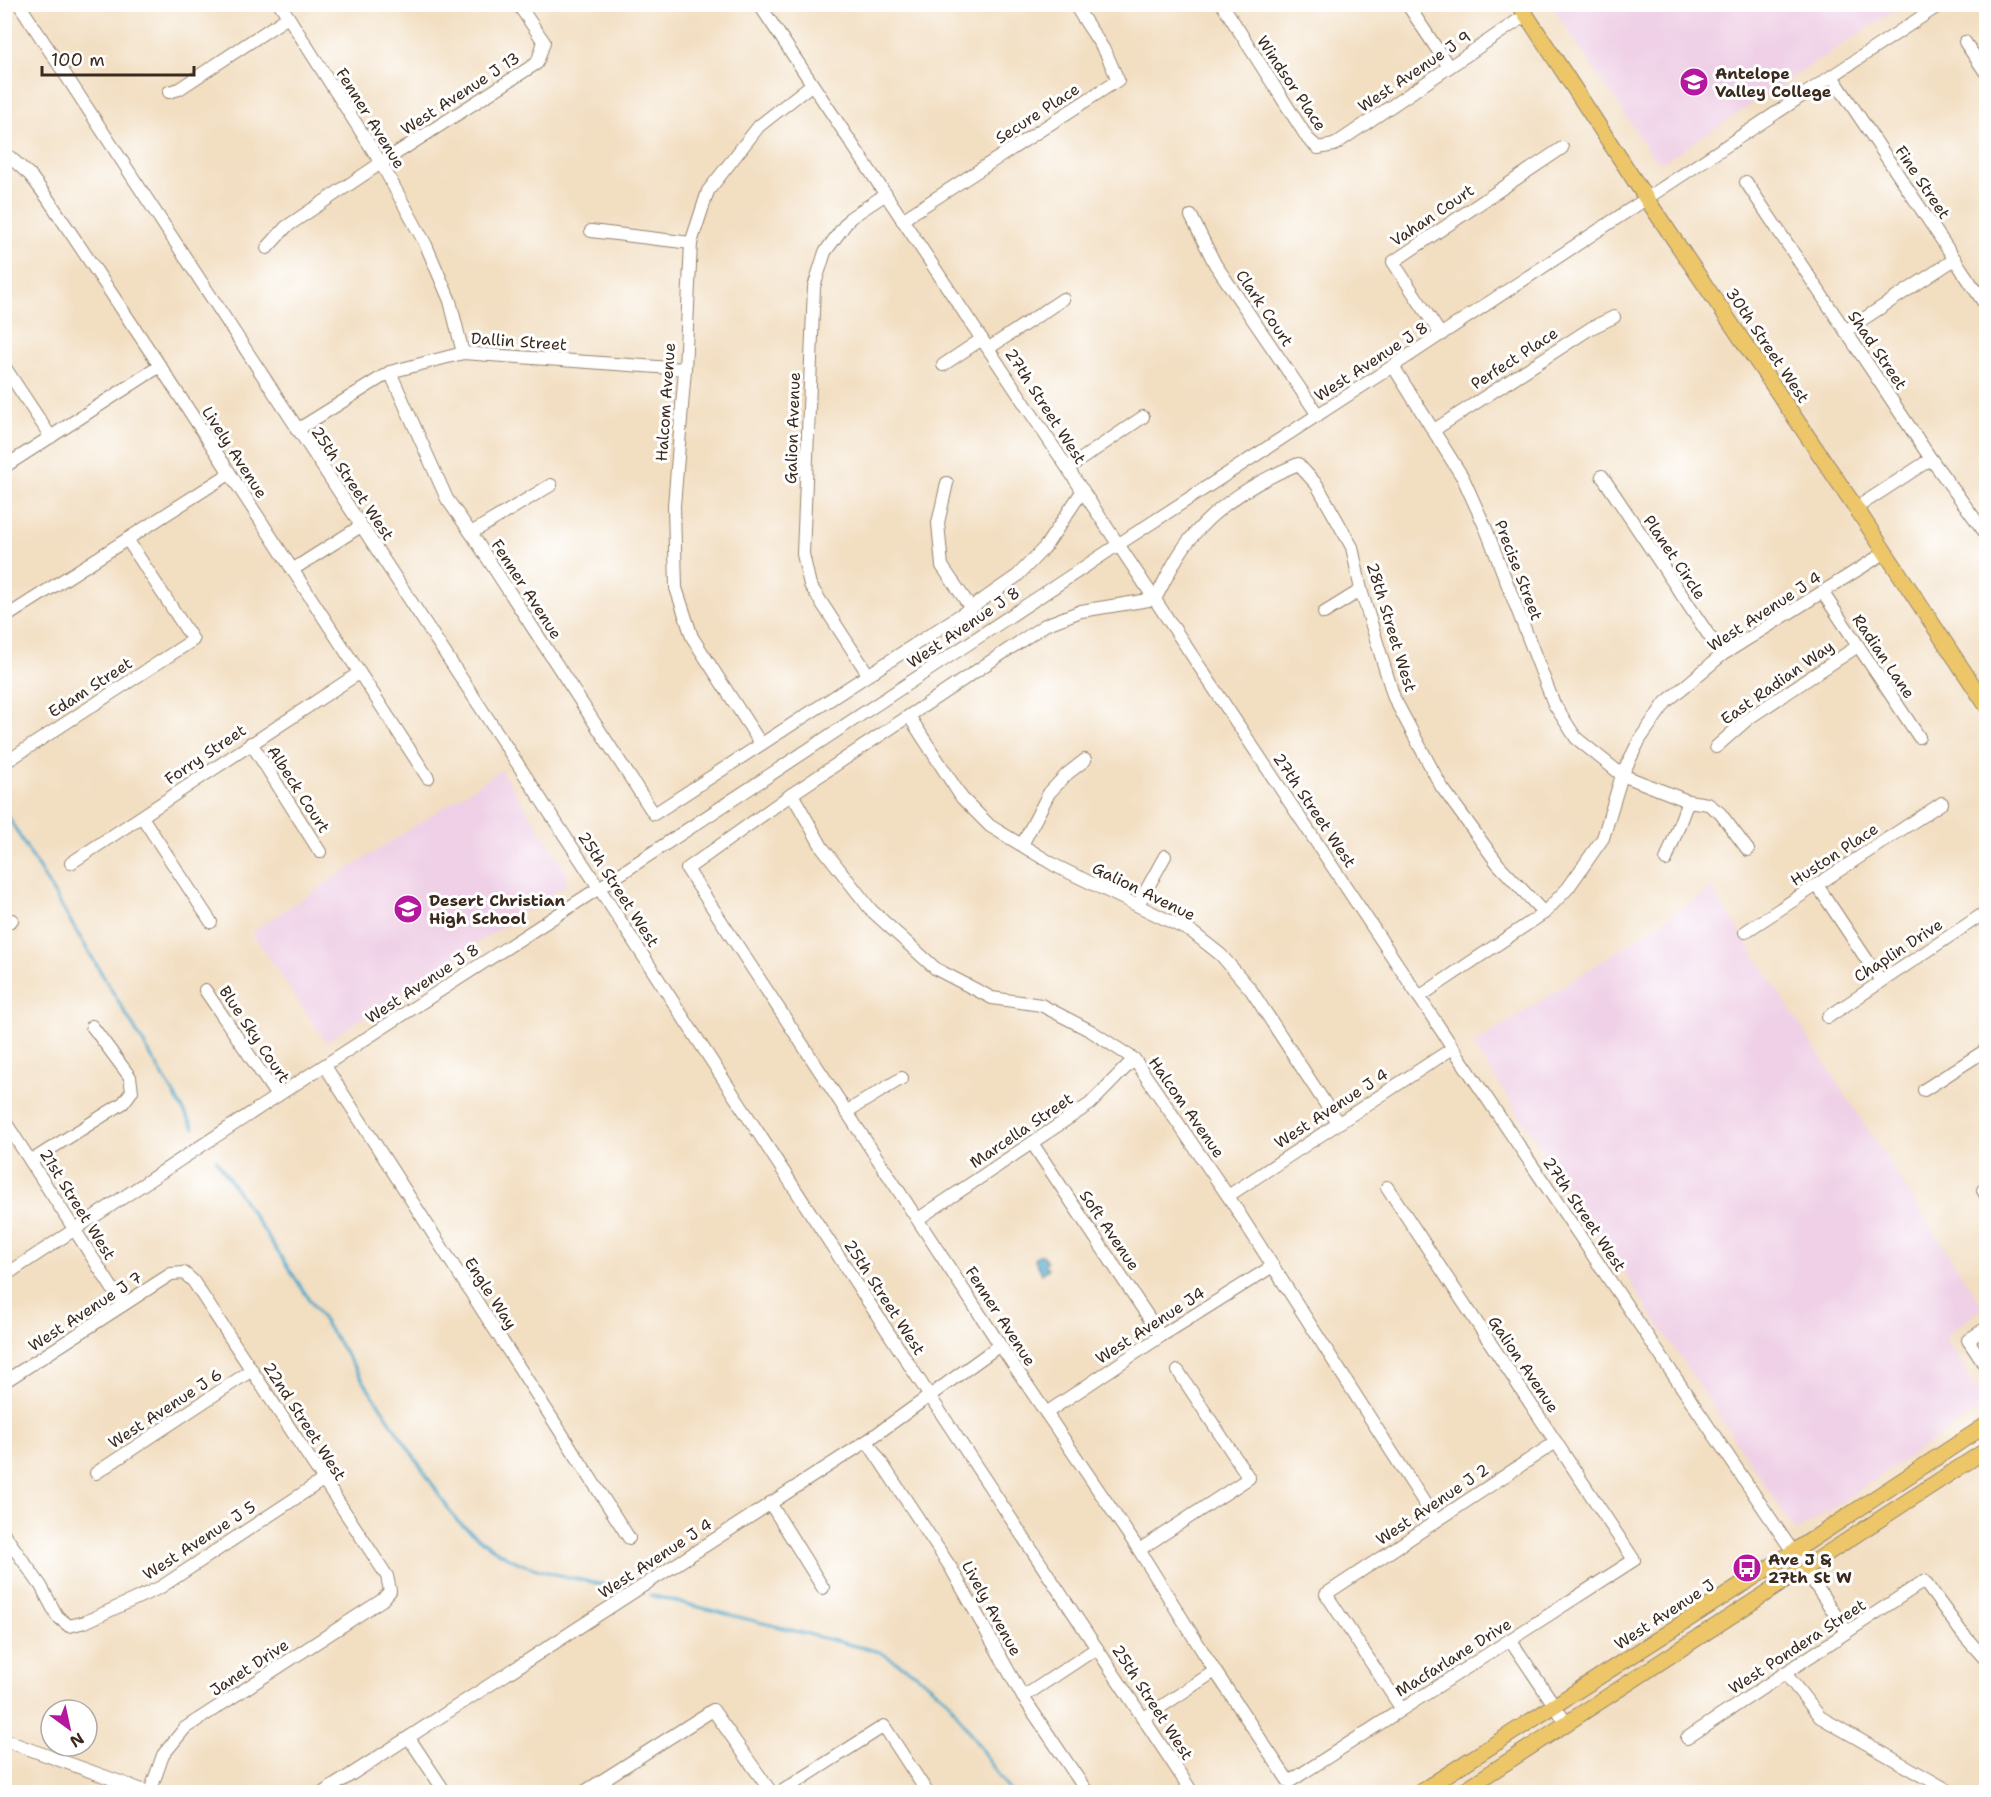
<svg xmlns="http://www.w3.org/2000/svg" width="1991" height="1797" font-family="'Shantell Sans',sans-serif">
<rect width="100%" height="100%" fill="#fff"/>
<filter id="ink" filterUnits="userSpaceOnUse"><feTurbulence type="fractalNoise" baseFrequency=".0167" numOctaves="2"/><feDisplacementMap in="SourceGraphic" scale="12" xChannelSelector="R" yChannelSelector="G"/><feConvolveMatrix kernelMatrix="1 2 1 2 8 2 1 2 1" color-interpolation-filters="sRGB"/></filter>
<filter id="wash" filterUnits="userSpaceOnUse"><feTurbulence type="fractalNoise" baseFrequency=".008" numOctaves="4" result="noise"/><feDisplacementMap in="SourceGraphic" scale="24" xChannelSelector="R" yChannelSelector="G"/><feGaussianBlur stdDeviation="1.35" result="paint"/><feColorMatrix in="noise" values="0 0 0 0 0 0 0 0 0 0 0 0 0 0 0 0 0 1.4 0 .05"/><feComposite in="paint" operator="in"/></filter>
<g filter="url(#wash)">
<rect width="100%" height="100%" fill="#f2dec1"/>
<g fill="#efd0e6">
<polygon points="1551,5 1903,5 1665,161 1655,160"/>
<polygon points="501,770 568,874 565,886 326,1042 251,932"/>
<polygon points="1712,889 1983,1307 1945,1337 1986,1405 1796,1532 1473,1045"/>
</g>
<polygon fill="#4aa6c8" stroke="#426873" stroke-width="1.5" points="1038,1255 1043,1255 1047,1262 1044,1264 1048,1269 1042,1274 1035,1259"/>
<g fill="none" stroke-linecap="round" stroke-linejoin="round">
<g stroke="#4aa6c8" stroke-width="3">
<polyline points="4,810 194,1128"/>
<path d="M216 1159 456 1520C473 1534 490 1548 509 1558 540 1574 582 1579 616 1588"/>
<polyline points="650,1595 880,1652 916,1674 948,1700 1010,1792"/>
<path d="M1595 1792C1643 1786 1690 1784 1737 1792"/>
</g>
</g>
</g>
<g filter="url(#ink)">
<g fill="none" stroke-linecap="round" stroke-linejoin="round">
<g stroke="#968470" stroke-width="14">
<g id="minor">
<polyline points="19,4 599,888 929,1395 1192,1792"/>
<polyline points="280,4 381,163 426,245 450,301 463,353"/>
<polyline points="759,4 1453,1048 1847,1632"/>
<polyline points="1222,4 1308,139 1318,148 1334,145 1526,15"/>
<polyline points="1407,4 1449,67"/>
<polyline points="1965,42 1986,73"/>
<polyline points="1832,76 1986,306"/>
<polyline points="169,92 179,89 288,17"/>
<polyline points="4,152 30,175 48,199 160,366 428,778"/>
<polyline points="1746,182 1931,459 1986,534"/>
<polyline points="1191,216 1215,264 1318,415"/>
<polyline points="902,220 1118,80 1106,53 1074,4"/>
<polyline points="591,231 691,243"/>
<polyline points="267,248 286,227 381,163 537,63 544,42 518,4"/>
<polyline points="1845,331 1955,259"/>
<polyline points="1441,335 1393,262 1562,148"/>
<polyline points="989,348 1063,299"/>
<polyline points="943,365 982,339"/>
<polyline points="4,366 51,437"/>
<polyline points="1393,366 1463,478 1486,529 1554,704 1576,738 1622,775 1688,801 1708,804 1720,813 1748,850"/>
<polyline points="390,372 447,499 471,533 654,814 971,608 1017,576 1045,547 1083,490"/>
<polyline points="297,430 390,372 463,353 685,369"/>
<polyline points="1434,430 1591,328 1614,317"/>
<polyline points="4,467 160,366"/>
<polyline points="1068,468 1143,417"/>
<polyline points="1602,476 1722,655"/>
<polyline points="947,483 938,523 942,566 971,608"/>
<polyline points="1856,508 1931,459"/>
<polyline points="471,533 551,485"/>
<polyline points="292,570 361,526"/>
<polyline points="1823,593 1919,737"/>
<polyline points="1324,613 1361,590"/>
<polyline points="4,618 229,474"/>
<polyline points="868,674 810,585 803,554 814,287 825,252 850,218 886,194"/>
<polyline points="909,716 962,798 990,826 1056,866 1192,932 1221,955 1251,990 1338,1123"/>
<polyline points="251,743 320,852"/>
<polyline points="761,744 692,637 676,588 674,506 685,369 691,243 708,191 759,126 811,85"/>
<polyline points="1716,747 1749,718 1858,646"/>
<polyline points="6,762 193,640 127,539"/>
<polyline points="792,794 822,847 871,910 936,969 992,998 1041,1005 1091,1031 1134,1059 1228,1196 1436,1521"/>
<polyline points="142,817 211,922"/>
<polyline points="1022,845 1049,793 1067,774 1085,760"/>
<polyline points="1666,860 1688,801"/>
<polyline points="71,863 359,673"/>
<polyline points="1817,885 1881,981"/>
<polyline points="1138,905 1165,856"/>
<polyline points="4,925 12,920"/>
<polyline points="1745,932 1942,803"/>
<polyline points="205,990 277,1096"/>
<polyline points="1419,997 1544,913 1568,888 1603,838 1622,775 1640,739 1666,702 1722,655 1886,552"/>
<polyline points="1828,1017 1986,912"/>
<polyline points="325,1066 629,1538"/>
<polyline points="1924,1090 1986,1050"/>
<polyline points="846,1112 902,1078"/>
<polyline points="4,1120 123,1305"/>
<polyline points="1032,1143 1161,1336"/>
<polyline points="31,1161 123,1103 132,1091 130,1077 92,1026"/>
<path d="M1387 1187 1634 1560 1289 1782 1215 1671 1139 1550 1000 1345 687 869 792 794 1045 625 1081 611 1155 599C1165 581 1174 560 1187 543 1214 507 1257 481 1298 464L1317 485 1352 547 1361 590 1394 698 1441 786 1498 864 1544 913"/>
<polyline points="1986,1188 1983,1190 1986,1196"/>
<polyline points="1228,1196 1453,1048"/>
<polyline points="918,1219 1090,1104 1134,1059"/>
<polyline points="4,1276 277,1096 599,888 1119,544 1393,366 1941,4"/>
<polyline points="1986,1328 1968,1340 1986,1367"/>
<polyline points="4,1382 171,1274 184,1273 193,1281 387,1576 390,1591 382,1600 185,1728 163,1755 150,1792"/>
<polyline points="1046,1413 1161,1336 1273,1266"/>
<polyline points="867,1441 951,1568 1023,1697 1087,1792"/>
<polyline points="96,1473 252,1370"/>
<polyline points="770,1503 823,1588"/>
<polyline points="4,1534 41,1586 57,1616 69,1626 85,1622 161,1587 323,1480"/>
<polyline points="1139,1550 1249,1478 1178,1371"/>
<polyline points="1511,1641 1567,1724"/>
<polyline points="1785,1673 1820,1717 1951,1792"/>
<polyline points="1023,1697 1097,1648"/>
<polyline points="1401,1708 1326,1594 1556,1442"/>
<polyline points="1144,1718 1215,1671"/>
<polyline points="409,1738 445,1792"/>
<polyline points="1687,1738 1924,1581 1962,1633 1986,1660"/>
<polyline points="4,1740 148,1792"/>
<polyline points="604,1780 612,1792"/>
<polyline points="324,1792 867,1441 1000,1345"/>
<polyline points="584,1792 713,1710 771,1792"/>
<polyline points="781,1792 884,1726 927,1792"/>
</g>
</g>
<g stroke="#968470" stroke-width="17">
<g id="major">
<polyline points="1519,4 1646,198 1856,508 1986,705"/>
<polyline points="1420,1792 1793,1552 1986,1425"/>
<polyline points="1461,1792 1986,1450"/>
</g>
</g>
<use href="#minor" stroke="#fff" stroke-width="12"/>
<use href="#major" stroke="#ecc669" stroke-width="15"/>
</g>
</g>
<defs>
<g id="university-disc" transform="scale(1.5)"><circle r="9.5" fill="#b5179e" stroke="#fff"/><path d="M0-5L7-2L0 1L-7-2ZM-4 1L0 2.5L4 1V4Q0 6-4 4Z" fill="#fff"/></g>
<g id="school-disc" transform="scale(1.5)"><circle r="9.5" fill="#b5179e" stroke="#fff"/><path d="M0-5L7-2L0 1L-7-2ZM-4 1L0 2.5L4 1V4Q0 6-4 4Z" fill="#fff"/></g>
<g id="bus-disc" transform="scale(1.5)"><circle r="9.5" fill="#b5179e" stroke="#fff"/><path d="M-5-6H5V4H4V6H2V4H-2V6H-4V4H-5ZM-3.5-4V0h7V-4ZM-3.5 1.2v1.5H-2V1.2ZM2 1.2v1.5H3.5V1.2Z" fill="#fff"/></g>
</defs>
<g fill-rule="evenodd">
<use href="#university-disc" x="1694" y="82"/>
<use href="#school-disc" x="408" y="909"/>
<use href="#bus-disc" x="1747" y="1568"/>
</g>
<g text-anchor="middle" stroke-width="6" stroke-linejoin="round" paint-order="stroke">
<g font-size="16" fill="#3b2a1e" stroke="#fff">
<text transform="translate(1414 71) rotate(-34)" y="6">West Avenue J 9</text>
<text transform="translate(1292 83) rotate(56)" y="6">Windsor Place</text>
<text transform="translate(460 93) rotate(-33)" y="6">West Avenue J 13</text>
<text transform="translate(1037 113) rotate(-33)" y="6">Secure Place</text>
<text transform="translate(371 118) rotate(58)" y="6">Fenner Avenue</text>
<text transform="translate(1923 182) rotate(56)" y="6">Fine Street</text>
<text transform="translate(1432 215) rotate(-34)" y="6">Vahan Court</text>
<text transform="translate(1265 308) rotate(56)" y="6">Clark Court</text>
<text transform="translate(519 341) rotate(4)" y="6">Dallin Street</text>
<text transform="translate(1768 345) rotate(56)" y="6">30th Street West</text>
<text transform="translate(1878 350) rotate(56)" y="6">Shad Street</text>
<text transform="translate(1514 358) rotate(-33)" y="6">Perfect Place</text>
<text transform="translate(1371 361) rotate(-33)" y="6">West Avenue J 8</text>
<text transform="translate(665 402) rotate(-86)" y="6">Halcom Avenue</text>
<text transform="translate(1046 406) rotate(57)" y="6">27th Street West</text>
<text transform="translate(792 428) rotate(-88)" y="6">Galion Avenue</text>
<text transform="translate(235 452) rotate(57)" y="6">Lively Avenue</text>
<text transform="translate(353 483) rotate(56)" y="6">25th Street West</text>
<text transform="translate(1675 557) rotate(56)" y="6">Planet Circle</text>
<text transform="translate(1519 570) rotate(69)" y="6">Precise Street</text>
<text transform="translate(527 589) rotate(57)" y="6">Fenner Avenue</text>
<text transform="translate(1764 611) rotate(-33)" y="6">West Avenue J 4</text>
<text transform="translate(963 627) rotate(-34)" y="6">West Avenue J 8</text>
<text transform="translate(1392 627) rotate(73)" y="6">28th Street West</text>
<text transform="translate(1884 656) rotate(56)" y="6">Radian Lane</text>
<text transform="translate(1777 682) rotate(-35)" y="6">East Radian Way</text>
<text transform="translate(90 687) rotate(-33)" y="6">Edam Street</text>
<text transform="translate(205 754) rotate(-34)" y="6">Forry Street</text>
<text transform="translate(299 789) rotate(57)" y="6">Albeck Court</text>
<text transform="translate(1315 810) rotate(56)" y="6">27th Street West</text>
<text transform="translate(1834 854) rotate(-33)" y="6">Huston Place</text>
<text transform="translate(619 889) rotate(57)" y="6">25th Street West</text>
<text transform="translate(1144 891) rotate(26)" y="6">Galion Avenue</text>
<text transform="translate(1898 950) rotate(-33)" y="6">Chaplin Drive</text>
<text transform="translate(422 983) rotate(-33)" y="6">West Avenue J 8</text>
<text transform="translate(255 1034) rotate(56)" y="6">Blue Sky Court</text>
<text transform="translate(1187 1107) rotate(55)" y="6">Halcom Avenue</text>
<text transform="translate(1331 1108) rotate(-33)" y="6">West Avenue J 4</text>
<text transform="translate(1021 1130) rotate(-34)" y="6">Marcella Street</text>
<text transform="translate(78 1204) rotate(58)" y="6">21st Street West</text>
<text transform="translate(1585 1214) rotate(56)" y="6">27th Street West</text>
<text transform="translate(1110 1230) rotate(56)" y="6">Soft Avenue</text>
<text transform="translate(491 1293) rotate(57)" y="6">Engle Way</text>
<text transform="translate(885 1297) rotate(57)" y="6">25th Street West</text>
<text transform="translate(85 1311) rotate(-33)" y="6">West Avenue J 7</text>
<text transform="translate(1001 1316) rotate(57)" y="6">Fenner Avenue</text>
<text transform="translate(1150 1325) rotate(-33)" y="6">West Avenue J4</text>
<text transform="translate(1524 1364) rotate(56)" y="6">Galion Avenue</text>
<text transform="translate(165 1408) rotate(-33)" y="6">West Avenue J 6</text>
<text transform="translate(305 1421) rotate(57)" y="6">22nd Street West</text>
<text transform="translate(1432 1504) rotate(-34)" y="6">West Avenue J 2</text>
<text transform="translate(199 1540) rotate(-33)" y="6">West Avenue J 5</text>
<text transform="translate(655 1558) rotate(-33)" y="6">West Avenue J 4</text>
<text transform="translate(992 1608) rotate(61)" y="6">Lively Avenue</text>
<text transform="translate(1664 1614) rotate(-33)" y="6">West Avenue J</text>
<text transform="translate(1797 1646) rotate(-33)" y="6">West Pondera Street</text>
<text transform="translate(1453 1657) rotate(-32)" y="6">Macfarlane Drive</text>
<text transform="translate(249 1667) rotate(-33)" y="6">Janet Drive</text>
<text transform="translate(1153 1702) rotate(57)" y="6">25th Street West</text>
</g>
<g font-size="16" font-weight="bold" fill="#3b2a1e" stroke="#fff" text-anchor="start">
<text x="1715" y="79">Antelope<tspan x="1715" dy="18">Valley College</tspan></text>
<text x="429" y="906">Desert Christian<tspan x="429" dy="18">High School</tspan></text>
<text x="1768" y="1565">Ave J &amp;<tspan x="1768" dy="18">27th St W</tspan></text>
</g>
</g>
<rect width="1991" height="1797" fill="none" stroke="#fff" stroke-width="24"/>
<g transform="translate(69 1728) rotate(147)"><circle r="28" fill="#ffffff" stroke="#b1aaa5" stroke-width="1.5"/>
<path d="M0-4.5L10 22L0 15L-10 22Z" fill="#b5179e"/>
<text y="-9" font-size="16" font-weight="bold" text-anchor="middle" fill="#3b2a1e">N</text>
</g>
<path d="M42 66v9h152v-9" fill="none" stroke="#3b2a1e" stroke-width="3"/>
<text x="51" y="66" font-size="18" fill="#3b2a1e" stroke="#ffffff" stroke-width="4.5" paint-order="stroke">100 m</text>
</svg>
